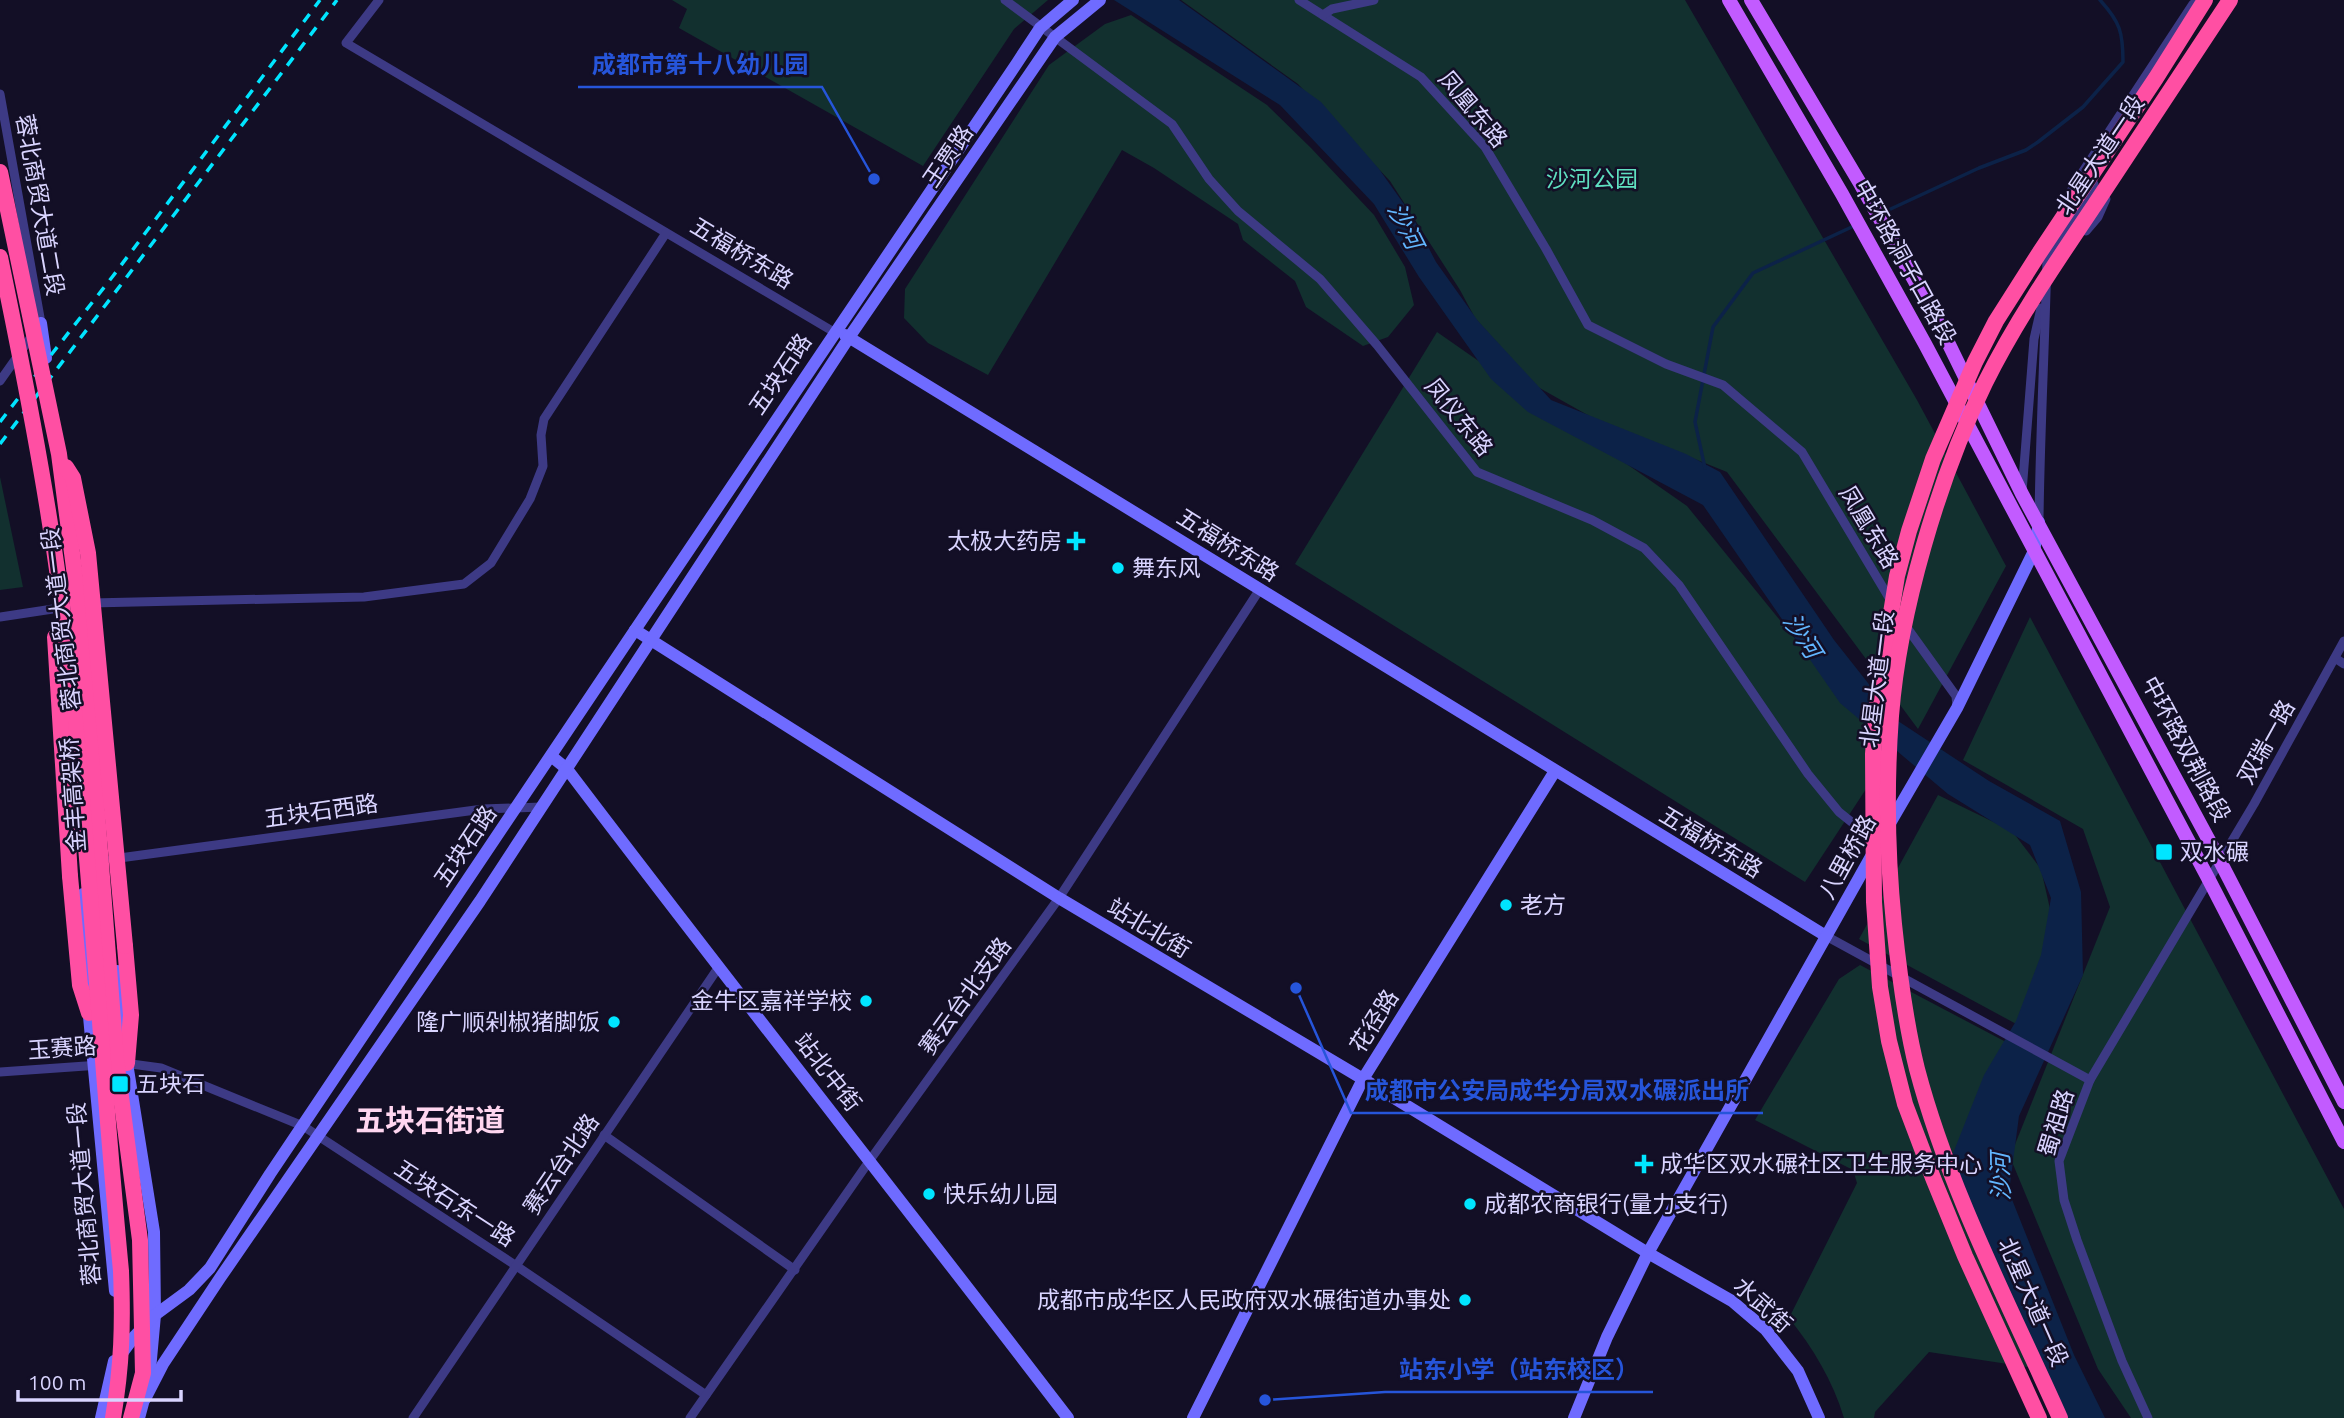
<svg xmlns="http://www.w3.org/2000/svg" width="2344" height="1418" font-family="Ubuntu,'Noto Sans SC',sans-serif">
<rect width="100%" height="100%" fill="#130f26"/>
<g fill="#12302f">
<polygon points="672,0 1048,0 1014,29 923,166 679,28 687,9"/>
<polygon points="1181,0 1685,0 1917,400 2006,566 1918,729 1727,472 1593,418 1536,386 1475,318 1460,290 1390,181 1298,84"/>
<polygon points="1131,15 1267,105 1311,148 1374,215 1405,267 1414,305 1388,337 1363,346 1306,307 1295,281 1243,240 1238,224 1154,168 1122,150 988,375 928,343 904,318 905,289 1049,65 1105,24"/>
<polygon points="1437,332 1687,506 1889,754 1805,882 1295,564"/>
<polygon points="0,477 23,587 0,590"/>
<polygon points="2030,617 2344,1209 2344,1418 2131,1418 2098,1369 2010,1157 2110,907 2083,829 1963,760"/>
<polygon points="1938,795 2012,831 2041,869 2050,909 2050,959 2020,1026 1859,939"/>
<path d="M1860 965 2006 1042 1976 1139 2053 1371 1929 1352 1875 1412 1874 1418H1844C1833 1381 1813 1348 1789 1318L1857 1183 1853 1170 1755 1120 1839 979Z"/>
</g>
<polygon fill="#0c2248" points="1114,0 1179,0 1321,102 1379,169 1411,214 1436,262 1478,321 1551,400 1686,454 1720,472 1834,640 1898,721 1989,781 2060,821 2081,892 2083,975 2019,1116 2009,1192 2074,1355 2105,1418 2067,1418 1946,1171 1984,1075 2016,1021 2041,955 2051,898 2030,845 1948,794 1840,703 1703,505 1528,412 1491,379 1419,277 1374,204 1280,105"/>
<g fill="none" stroke-linecap="round" stroke-linejoin="round">
<g stroke="#0c2248" stroke-width="3.5">
<path d="M1882 213 1979 168 2026 150 2038 142 2083 107 2123 62C2123 32 2120 22 2100 0"/>
<polyline points="1705,468 1695,422 1713,327 1753,273 1856,225"/>
</g>
<g stroke="#3d3a85" stroke-width="9">
<polyline points="379,0 346,43 834,332"/>
<polyline points="1005,0 1172,124 1209,179 1238,211 1320,279 1377,345 1477,472 1592,520 1644,548 1679,585 1808,774 1839,812 1874,840"/>
<polyline points="1299,0 1421,77 1485,147 1546,249 1588,325 1666,364 1723,385 1802,452 1891,601"/>
<polyline points="1323,15 1332,9 1374,0"/>
<polyline points="0,94 41,323 0,381"/>
<polyline points="2068,198 2074,185 2193,4"/>
<polyline points="2086,231 2098,217 2106,199"/>
<polyline points="2053,257 2062,237 2094,184"/>
<polyline points="2022,492 2034,339 2041,308"/>
<path d="M2039 520C2040 432 2045 344 2047 257L2051 244"/>
<polyline points="91,603 364,597 464,584 491,563 530,499 543,466 541,435 544,419 666,233"/>
<polyline points="0,617 66,607"/>
<polyline points="1905,625 1956,696 1957,707"/>
<polyline points="2335,658 2344,664"/>
<polyline points="112,859 483,809 541,807"/>
<polyline points="1826,936 2090,1080"/>
<polyline points="124,1063 161,1068 303,1126 515,1265 706,1395"/>
<polyline points="0,1072 100,1065"/>
<polyline points="604,1135 795,1270"/>
<polyline points="413,1418 718,968"/>
<polyline points="690,1418 870,1160 1059,898 1260,589"/>
<polyline points="2148,1418 2122,1361 2077,1240 2064,1200 2059,1161 2090,1080 2254,804 2344,641"/>
</g>
<g stroke="#6f6bff" stroke-width="12">
<polyline points="41,323 46,358"/>
<polyline points="845,335 1826,936"/>
<polyline points="635,630 1059,898 1363,1079 1648,1253 1732,1301 1766,1330 1798,1371 1819,1418"/>
<path d="M551 756 567 769C732 987 902 1201 1068 1418"/>
<polyline points="1889,825 1957,708 2034,551 2039,522"/>
<polyline points="83,894 87,984"/>
<polyline points="117,971 127,1063 154,1232 155,1315 149,1381 139,1418"/>
<polyline points="88,1006 115,1291"/>
<polyline points="120,1356 134,1337 155,1315 189,1290 210,1268 270,1174 635,630 1017,63 1040,28 1073,0"/>
<polyline points="145,1399 163,1364 220,1278 480,901 850,336 1055,37 1100,0"/>
<polyline points="101,1418 114,1361"/>
<polyline points="1193,1418 1363,1079 1555,771"/>
<polyline points="1574,1418 1607,1337 1648,1253 1873,853"/>
</g>
<g stroke="#c25bff" stroke-width="14">
<polyline points="1729,0 1842,194 1925,344 2208,878 2344,1142"/>
<polyline points="1751,0 1861,185 1941,328 2022,494 2219,859 2344,1102"/>
</g>
<g stroke="#ff4fa3" stroke-width="16">
<polyline points="70,876 80,985 89,1013"/>
<polyline points="125,946 131,1015 127,1063"/>
</g>
<g stroke="#00e5ff" stroke-width="3.5" stroke-dasharray="10 9" stroke-linecap="butt">
<polyline points="51,355 113,276 320,0"/>
<polyline points="0,422 42,367"/>
<polyline points="0,444 337,0"/>
</g>
<g stroke="#ff4fa3" stroke-width="16">
<polyline points="0,172 59,454 74,568 89,708 116,1059 140,1240 143,1373 131,1418"/>
<path d="M0 257C29 397 56 538 71 680 91 877 102 1074 121 1271 123 1325 122 1365 113 1418"/>
<polyline points="66,467 73,478 88,553 125,946"/>
<polyline points="55,637 70,876"/>
<polyline points="2039,1418 1965,1256 1933,1178 1905,1104 1889,1041 1880,987 1874,902 1873,754 1878,693 1897,576 1909,531 1933,459 1975,362 1996,321 2038,255 2156,78 2205,0"/>
<path d="M2060 1418C2009 1304 1949 1190 1917 1069 1905 1021 1899 972 1894 924 1887 855 1886 785 1891 716 1899 612 1939 477 1985 383 2016 321 2055 264 2094 206 2139 137 2185 69 2230 0"/>
</g>
</g>
<g fill="#00e5ff" stroke="#130f26" stroke-width="2.5">
<path d="M1072.5 530.5h7v7h7v7h-7v7h-7v-7h-7v-7h7z"/>
<circle cx="1118" cy="568" r="7"/>
<rect x="2155" y="843" width="18" height="18" rx="3.5"/>
<circle cx="1506" cy="905" r="7"/>
<circle cx="866" cy="1001" r="7"/>
<circle cx="614" cy="1022" r="7"/>
<rect x="111" y="1075" width="18" height="18" rx="3.5"/>
<path d="M1640.5 1153.5h7v7h7v7h-7v7h-7v-7h-7v-7h7z"/>
<circle cx="929" cy="1194" r="7"/>
<circle cx="1470" cy="1204" r="7"/>
<circle cx="1465" cy="1300" r="7"/>
</g>
<g text-anchor="middle" stroke-width="5" stroke-linejoin="round" paint-order="stroke">
<g font-size="23" fill="#d9d4ff" stroke="#130f26">
<text transform="translate(1473 109) rotate(50)" y="8">凤凰东路</text>
<text transform="translate(2100 155) rotate(-56)" y="8">北星大道一段</text>
<text transform="translate(948 156) rotate(-56)" y="8">王贾路</text>
<text transform="translate(40 205) rotate(80)" y="8">蓉北商贸大道二段</text>
<text transform="translate(742 253) rotate(31)" y="8">五福桥东路</text>
<text transform="translate(1905 262) rotate(61)" y="8">中环路洞子口路段</text>
<text transform="translate(780 374) rotate(-56)" y="8">五块石路</text>
<text transform="translate(1459 417) rotate(51)" y="8">凤仪东路</text>
<text transform="translate(1869 527) rotate(59)" y="8">凤凰东路</text>
<text transform="translate(1228 545) rotate(32)" y="8">五福桥东路</text>
<text transform="translate(61 619) rotate(-97)" y="8">蓉北商贸大道一段</text>
<text transform="translate(1877 679) rotate(-83)" y="8">北星大道一段</text>
<text transform="translate(2266 742) rotate(-61)" y="8">双瑞一路</text>
<text transform="translate(2186 749) rotate(62)" y="8">中环路双荆路段</text>
<text transform="translate(73 795) rotate(-94)" y="8">金丰高架桥</text>
<text transform="translate(321 811) rotate(-8)" y="8">五块石西路</text>
<text transform="translate(1711 842) rotate(31)" y="8">五福桥东路</text>
<text transform="translate(465 846) rotate(-56)" y="8">五块石路</text>
<text transform="translate(1847 857) rotate(-61)" y="8">八里桥路</text>
<text transform="translate(1149 928) rotate(31)" y="8">站北北街</text>
<text transform="translate(965 996) rotate(-54)" y="8">赛云台北支路</text>
<text transform="translate(1374 1021) rotate(-58)" y="8">花径路</text>
<text transform="translate(62 1048) rotate(-4)" y="8">玉赛路</text>
<text transform="translate(828 1072) rotate(52)" y="8">站北中街</text>
<text transform="translate(2056 1123) rotate(-73)" y="8">蜀祖路</text>
<text transform="translate(561 1164) rotate(-56)" y="8">赛云台北路</text>
<text transform="translate(84 1194) rotate(-95)" y="8">蓉北商贸大道一段</text>
<text transform="translate(455 1203) rotate(33)" y="8">五块石东一路</text>
<text transform="translate(2033 1302) rotate(66)" y="8">北星大道一段</text>
<text transform="translate(1763 1305) rotate(42)" y="8">水武街</text>
</g>
<g font-size="23" fill="#5fe0c0" stroke="#130f26">
<text x="1592" y="187">沙河公园</text>
</g>
<g font-size="23" fill="#d9d4ff" stroke="#130f26" text-anchor="start">
<text x="1062" y="549" text-anchor="end">太极大药房</text>
<text x="1132" y="576">舞东风</text>
<text x="2180" y="860">双水碾</text>
<text x="1520" y="913">老方</text>
<text x="852" y="1009" text-anchor="end">金牛区嘉祥学校</text>
<text x="600" y="1030" text-anchor="end">隆广顺剁椒猪脚饭</text>
<text x="136" y="1092">五块石</text>
<text x="1660" y="1172">成华区双水碾社区卫生服务中心</text>
<text x="943" y="1202">快乐幼儿园</text>
<text x="1484" y="1212">成都农商银行(量力支行)</text>
<text x="1451" y="1308" text-anchor="end">成都市成华区人民政府双水碾街道办事处</text>
</g>
<g font-size="24" font-style="italic" fill="#62b6ff" stroke="#130f26">
<text transform="translate(1405 226) rotate(63)" y="8">沙河</text>
<text transform="translate(1802 636) rotate(57)" y="8">沙河</text>
<text transform="translate(2001 1177) rotate(-91)" y="8">沙河</text>
</g>
<g font-size="30" font-weight="bold" fill="#ffd6f0" stroke="#130f26">
<text x="430" y="1131">五块石街道</text>
</g>
</g>
<path fill="none" stroke="#2655da" stroke-width="2.5" d="M874 179L822 87H578M1296 988L1351 1113H1763M1265 1400L1385 1392H1653"/>
<g fill="#2655da" stroke="#130f26" stroke-width="2.5">
<circle cx="874" cy="179" r="7"/>
<circle cx="1296" cy="988" r="7"/>
<circle cx="1265" cy="1400" r="7"/>
</g>
<g font-size="24" text-anchor="middle" font-weight="bold" fill="#2655da" stroke="#130f26" stroke-width="5" stroke-linejoin="round" paint-order="stroke">
<text x="700" y="73">成都市第十八幼儿园</text>
<text x="1557" y="1099">成都市公安局成华分局双水碾派出所</text>
<text x="1519" y="1378">站东小学（站东校区）</text>
</g>
<path d="M18 1390v10h163v-10" fill="none" stroke="#d9d4ff" stroke-width="3.5"/>
<text x="28" y="1390" font-size="21" fill="#d9d4ff" stroke="#130f26" stroke-width="5" paint-order="stroke">100 m</text>
</svg>
